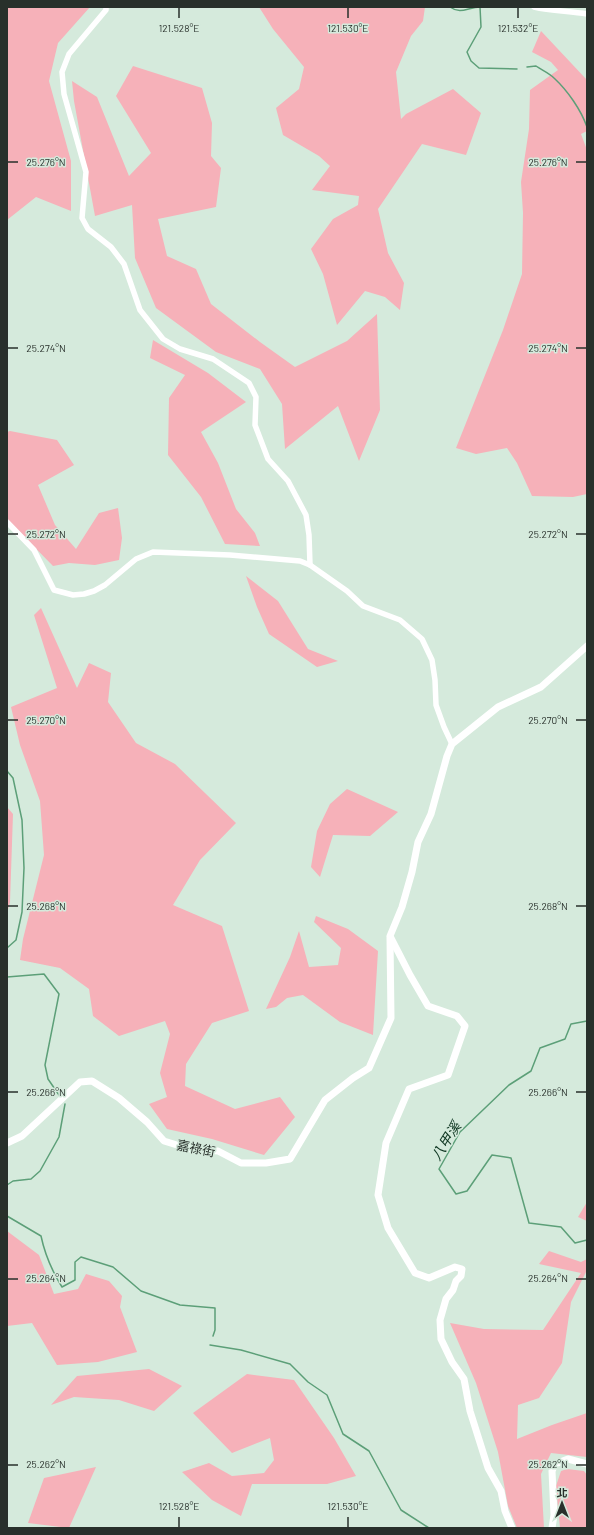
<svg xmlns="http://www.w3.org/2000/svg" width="594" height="1535" font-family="Barlow,'Noto Sans TC',sans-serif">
<rect width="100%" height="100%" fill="#d5eadc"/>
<g fill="#f6b1b9">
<polygon points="7,7 90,7 58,43 49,81 71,161 71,211 36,197 7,220"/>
<polygon points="259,7 425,7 423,21 411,36 396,72 401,119 406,114 453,89 481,113 466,155 422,144 378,209 388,253 404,283 400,310 385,297 365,291 337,325 323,274 311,249 333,219 358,205 359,196 312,190 330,166 319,156 283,135 276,108 299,89 304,67 273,29"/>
<polygon points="541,31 587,80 587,131 581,134 587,150 587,494 573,497 532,496 517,463 507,448 476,454 456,448 503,330 522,274 523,213 521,182 529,129 530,90 558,70 551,62 532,52"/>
<polygon points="133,66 202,88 212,123 211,156 221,168 216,207 158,219 167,256 196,269 211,304 260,342 295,367 347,341 377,314 380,410 359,461 338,406 285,449 282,404 260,369 216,352 156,308 135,258 132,205 95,216 74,101 72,81 97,97 129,176 151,153 116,96"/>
<polygon points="153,340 208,373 246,402 201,432 218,463 236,509 255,533 260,546 225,544 201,497 168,455 169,398 185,375 150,358"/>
<polygon points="10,431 57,440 74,465 38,485 55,525 76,549 99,513 118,508 122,538 119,560 95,565 69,563 53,566 7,519 7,432"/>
<polygon points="246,576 278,601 308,649 338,661 317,667 269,634 257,607"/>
<polygon points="41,608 77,688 89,663 111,673 108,702 136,743 175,764 236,823 200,860 173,905 222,926 249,1011 212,1023 186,1064 185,1086 235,1109 280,1097 295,1117 264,1155 212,1139 167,1129 149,1104 167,1097 160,1073 170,1034 165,1021 119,1036 93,1016 89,989 60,968 20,960 23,939 44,855 40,801 20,745 11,707 57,688 34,615"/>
<polygon points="347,789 398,812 370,836 333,835 320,877 311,867 317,831 330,804"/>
<polygon points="7,807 13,814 10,902 7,913"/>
<polygon points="316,916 348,929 378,951 373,1035 340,1022 303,995 287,998 276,1007 266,1009 290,957 299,931 309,967 338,965 341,948 314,922"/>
<polygon points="587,1202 587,1221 578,1217"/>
<polygon points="7,1231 39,1255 54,1294 78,1289 86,1274 109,1281 122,1296 120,1307 137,1352 98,1362 57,1365 32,1323 7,1326"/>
<polygon points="549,1251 581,1262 587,1259 587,1270 571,1302 562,1363 539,1398 518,1405 517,1439 552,1425 587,1413 587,1457 551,1453 541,1474 544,1528 517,1528 508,1506 498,1452 476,1383 450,1323 484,1329 543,1330 581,1273 539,1264"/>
<polygon points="149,1369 182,1386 154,1411 119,1400 74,1397 51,1405 77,1376"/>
<polygon points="247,1374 294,1380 334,1438 356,1476 327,1484 252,1484 241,1516 212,1500 182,1472 209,1463 232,1476 264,1473 274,1460 270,1438 232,1453 193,1413"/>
<polygon points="96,1467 69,1528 28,1523 44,1478"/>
<polygon points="567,1469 584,1471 587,1475 587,1528 560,1528 556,1486 561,1471"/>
</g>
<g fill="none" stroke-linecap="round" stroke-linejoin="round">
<g stroke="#5c9f78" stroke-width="1.5">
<path d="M450 7C461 15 468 7 480 7L481 27 467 52 471 61 479 68 517 69"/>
<path d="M527 67 536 66C542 70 549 73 554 78 568 91 581 110 587 127"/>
<polyline points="7,771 13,778 22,820 24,868 22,912 16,940 7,948"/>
<polyline points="7,977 44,974 59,994 45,1065 48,1079 59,1095"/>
<polyline points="587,1021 571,1024 565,1039 540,1048 531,1071 509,1085 460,1132 439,1169 456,1194 467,1191 492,1155 511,1158 529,1223 561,1227 575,1243 587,1240"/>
<polyline points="7,1185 13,1181 31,1179 40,1171 59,1137 65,1104"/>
<path d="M7 1216 41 1236C45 1255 52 1271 62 1287L75 1280V1262L81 1257 113 1267 141 1291 180 1305 215 1308V1330L213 1336"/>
<polyline points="210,1345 241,1350 290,1364 308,1382 327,1395 343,1434 369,1451 401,1510 429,1528"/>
</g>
<g stroke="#fff" stroke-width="5.5">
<polyline points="106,7 106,10 69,54 62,72 64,94 86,172 82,218 88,229 111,247 124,264 140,310 163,339 180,349 213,359 249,383 256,397 255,425 268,459 288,481 306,515 309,535 310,565"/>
<path d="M534 7C551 11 569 11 587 14"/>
<polyline points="7,522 34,550 54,590 73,595 84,594 94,591 105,585 136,559 153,552 230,555 300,561 310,565 347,591 363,606 400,620 422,639 432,660 435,680 436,705 444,727 452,744"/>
</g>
<g stroke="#fff" stroke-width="7">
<polyline points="7,1143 22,1136 80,1082 92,1081 119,1098 147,1122 164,1141 190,1149 218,1151 241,1163 266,1163 290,1159 325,1100 353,1078 369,1068 391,1018 390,938"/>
<polyline points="512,1528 505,1511 501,1491 488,1468 470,1411 464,1379 452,1362 441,1339 440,1320 446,1299 453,1290 456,1281 461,1276 462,1269 455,1267 429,1278 415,1273 388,1228 378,1195 386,1143 409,1089 448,1075 465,1026 457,1016 428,1006 410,975 390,936 402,907 412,872 418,842 431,814 447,756 452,744 498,707 541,687 587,646"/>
<polyline points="552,1528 554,1515 552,1471 555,1464 568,1459 587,1464"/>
</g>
</g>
<path fill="none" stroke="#28302b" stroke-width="1.5" d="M179 8V18M348 8V18M518 8V18M8 162H18M576 162H586M8 348H18M576 348H586M8 534H18M576 534H586M8 720H18M576 720H586M8 906H18M576 906H586M8 1092H18M576 1092H586M8 1279H18M576 1279H586M8 1465H18M576 1465H586M179 1517V1527M348 1517V1527"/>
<g text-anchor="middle" stroke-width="3" stroke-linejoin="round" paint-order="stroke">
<g font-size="13" fill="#28302b" stroke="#d5eadc">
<text transform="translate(196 1148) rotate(11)" y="5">嘉祿街</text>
</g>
<g font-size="14" font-style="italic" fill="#0d3520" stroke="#d5eadc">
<text transform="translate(446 1141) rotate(-58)" y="5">八甲溪</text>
</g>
</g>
<g font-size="10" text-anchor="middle" fill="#28302b" stroke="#d5eadc" stroke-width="3" stroke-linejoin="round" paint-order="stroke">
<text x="179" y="32">121.528°E</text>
<text x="348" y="32">121.530°E</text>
<text x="518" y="32">121.532°E</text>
<text x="46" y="166">25.276°N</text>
<text x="548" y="166">25.276°N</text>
<text x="46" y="352">25.274°N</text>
<text x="548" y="352">25.274°N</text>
<text x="46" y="538">25.272°N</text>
<text x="548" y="538">25.272°N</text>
<text x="46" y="724">25.270°N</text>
<text x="548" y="724">25.270°N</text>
<text x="46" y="910">25.268°N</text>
<text x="548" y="910">25.268°N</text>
<text x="46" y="1096">25.266°N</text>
<text x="548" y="1096">25.266°N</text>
<text x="46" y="1282">25.264°N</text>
<text x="548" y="1282">25.264°N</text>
<text x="46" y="1468">25.262°N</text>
<text x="548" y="1468">25.262°N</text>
<text x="179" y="1510">121.528°E</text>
<text x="348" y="1510">121.530°E</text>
</g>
<rect width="594" height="1535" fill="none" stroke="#28302b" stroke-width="16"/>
<g transform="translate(562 1503)" stroke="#d5eadc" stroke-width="3" paint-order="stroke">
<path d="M0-3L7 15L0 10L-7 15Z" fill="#28302b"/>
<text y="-6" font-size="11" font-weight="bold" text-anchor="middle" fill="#28302b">北</text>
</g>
</svg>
